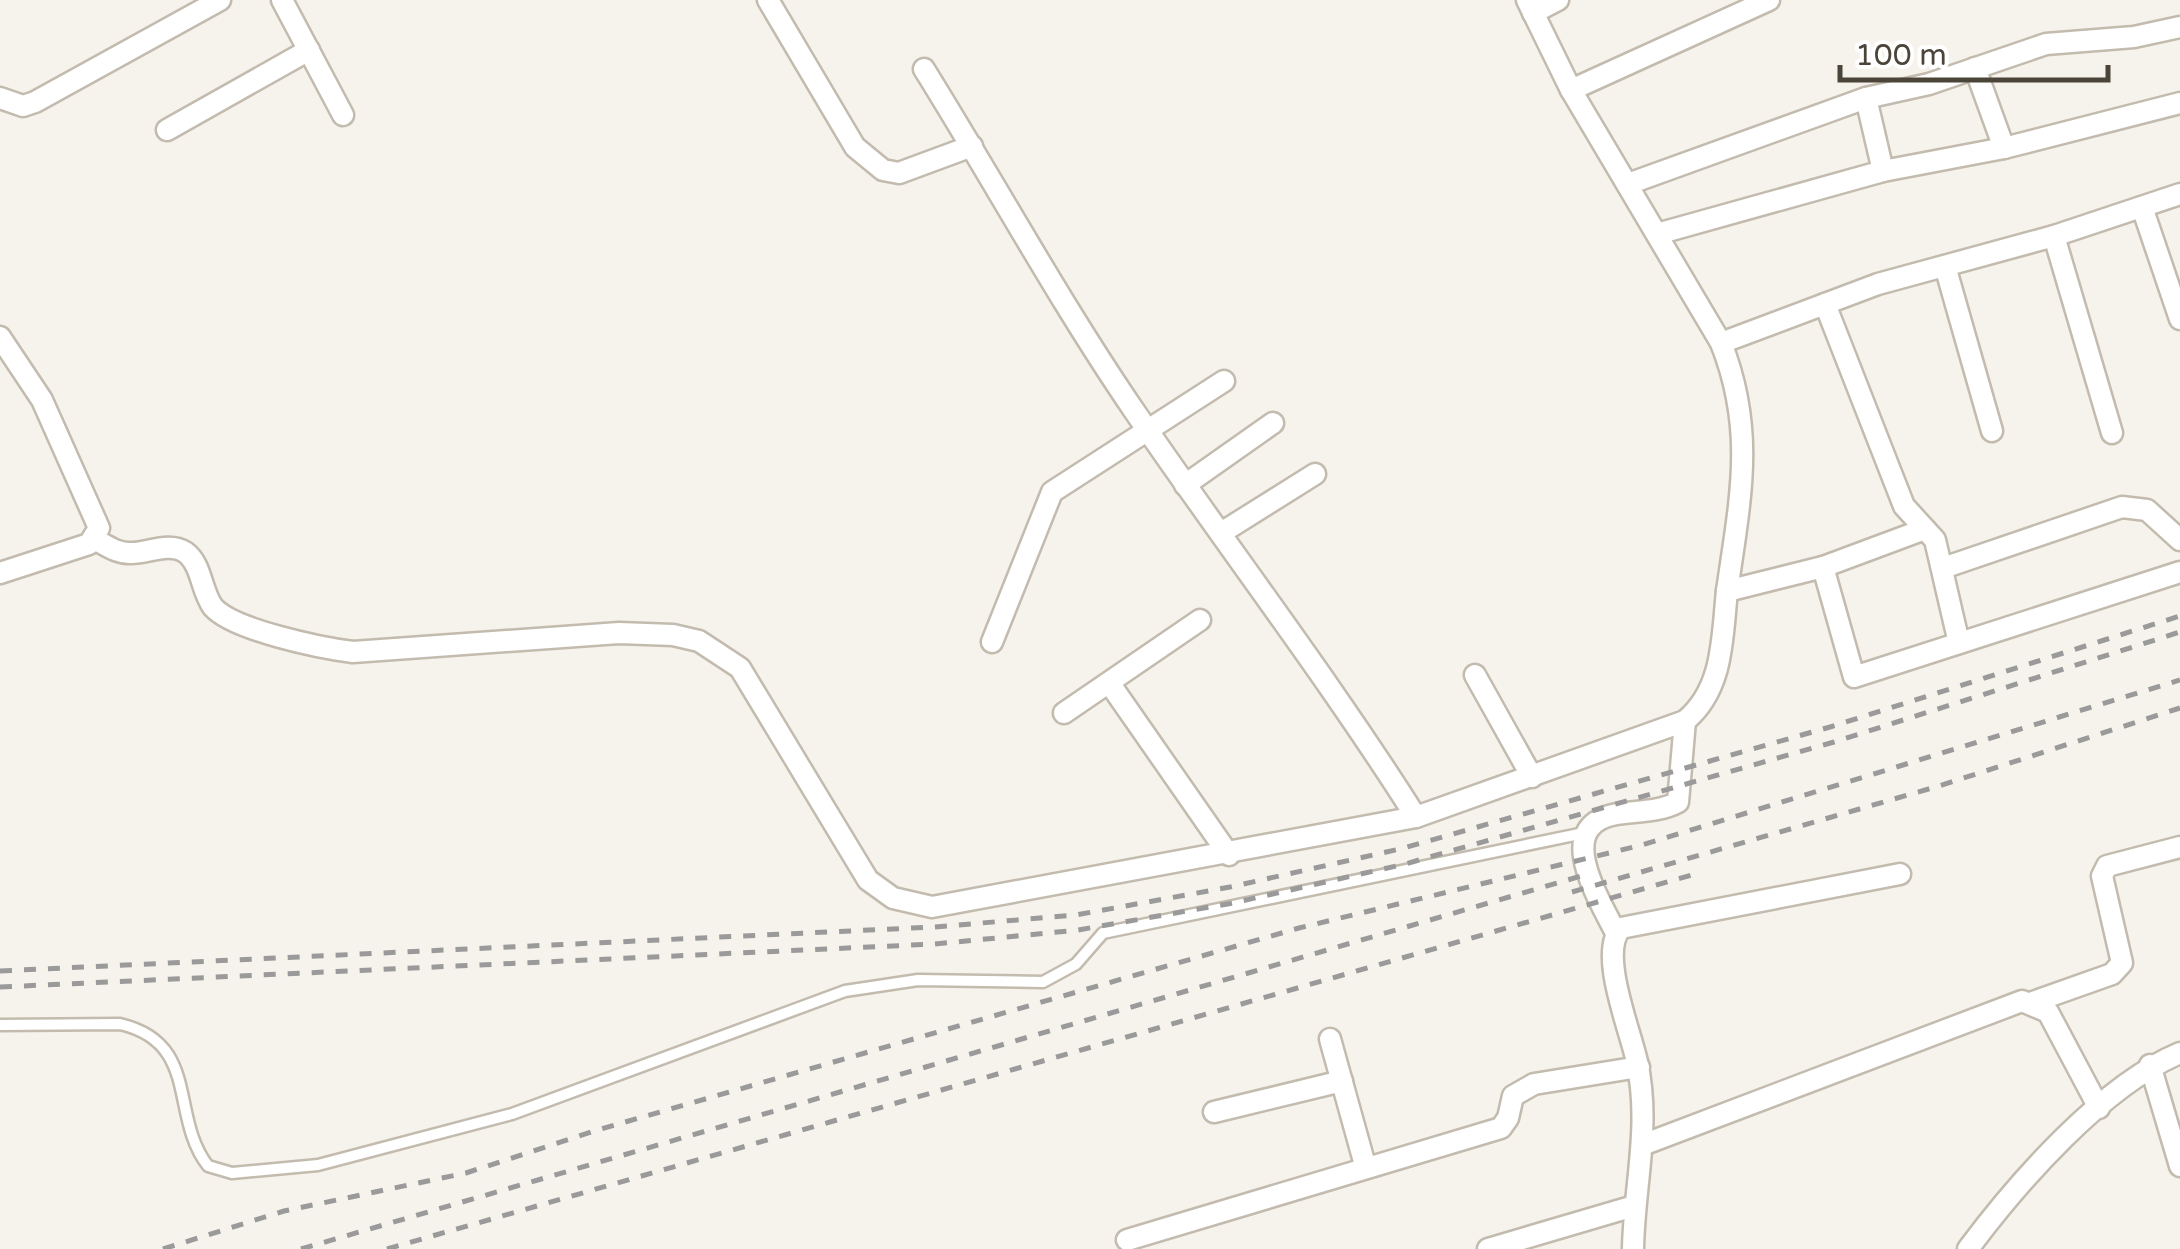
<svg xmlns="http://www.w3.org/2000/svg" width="2180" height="1249" font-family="'Varela Round',sans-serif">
<rect width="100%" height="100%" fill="#f6f3ec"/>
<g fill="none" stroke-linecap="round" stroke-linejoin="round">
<g stroke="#c2bbae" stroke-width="15">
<path id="lane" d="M0 1025 120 1024C201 1043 169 1116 208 1166L232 1173 318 1165 512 1114 845 991 918 980 1043 982 1076 964 1103 933 1584 833"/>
</g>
<g stroke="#c2bbae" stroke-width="25">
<g id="street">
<polyline points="282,0 343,115"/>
<polyline points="768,0 855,147 883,170 899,173 972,146"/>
<path d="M1527 0 1571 90 1721 343C1756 431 1740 500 1727 591"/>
<polyline points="1533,13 1558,0"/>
<polyline points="1975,68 2004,148 2180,103"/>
<path d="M924 69C995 183 1059 301 1135 412 1228 548 1328 678 1416 817"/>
<polyline points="1571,90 1769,0"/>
<polyline points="0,98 23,106 35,102 220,0"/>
<polyline points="1866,98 1883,171 2004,148"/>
<polyline points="167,130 309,50"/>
<polyline points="1628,184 1866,98 1929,84 2046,44 2134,37 2180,27"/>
<polyline points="2142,207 2180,319"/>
<polyline points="1657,234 1883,171"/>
<polyline points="2054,236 2112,433"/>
<polyline points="1945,266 1992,431"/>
<polyline points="1825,304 1904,506 1935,540 1959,643"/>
<polyline points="0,337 42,400 99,528 89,544 0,573"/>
<polyline points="1721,343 1878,284 2054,236 2180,194"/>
<polyline points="1185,485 1273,423"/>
<polyline points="1221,533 1315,474"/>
<path d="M96 540C107 546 118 554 132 553 148 553 169 542 185 552 202 564 201 591 213 607 233 630 321 648 353 652L619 633 673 635 699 641 740 668 868 880 893 898 932 907 1416 817 1685 721C1724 689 1722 637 1727 591L1823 567 1854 677 2180 572"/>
<polyline points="1823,567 1925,529"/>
<polyline points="1943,568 2122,507 2147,510 2180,540"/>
<polyline points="992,642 1052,492 1224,381"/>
<polyline points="1475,675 1532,777"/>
<polyline points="1110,684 1229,855"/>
<polyline points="1064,713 1200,620"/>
<path d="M1616 933C1598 897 1552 825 1617 814 1636 811 1660 812 1678 802L1685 721"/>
<polyline points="2033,1002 2112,974 2122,963 2102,876 2107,866 2180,847"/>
<polyline points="1330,1039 1365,1165"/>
<polyline points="2150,1065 2180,1166"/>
<polyline points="1214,1112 1342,1081"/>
<polyline points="1645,1144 2022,1001 2048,1012 2099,1108"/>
<polyline points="1127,1240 1501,1128 1508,1118 1513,1096 1534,1084 1639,1067"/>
<polyline points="1488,1249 1634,1206"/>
<path d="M1633 1249C1634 1186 1651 1126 1637 1062 1630 1029 1598 953 1621 928L1900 874"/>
<path d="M1968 1249C2018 1182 2103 1085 2180 1053"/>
</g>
</g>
<use href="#lane" stroke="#fff" stroke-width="10"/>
<use href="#street" stroke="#fff" stroke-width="20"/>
<g stroke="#9a9a9a" stroke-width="5" stroke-dasharray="12 12" stroke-linecap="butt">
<polyline points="1572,892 1939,786 2180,708"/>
<polyline points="0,971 934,927 1076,915 1230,887 1400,849 1830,727 2180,616"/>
<polyline points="0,987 935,944 1078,930 1233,903 1405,864 1834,742 2180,632"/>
<polyline points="163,1249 284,1211 466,1173 594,1131 1299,928 1642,845 2180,680"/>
<polyline points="301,1249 1588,874"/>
<polyline points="387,1249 1695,874"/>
</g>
</g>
<path d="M1840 65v15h268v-15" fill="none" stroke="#4b4439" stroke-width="5"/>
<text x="1855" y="65" font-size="30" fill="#4b4439" stroke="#ffffff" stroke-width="8" paint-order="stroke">100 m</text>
</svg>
